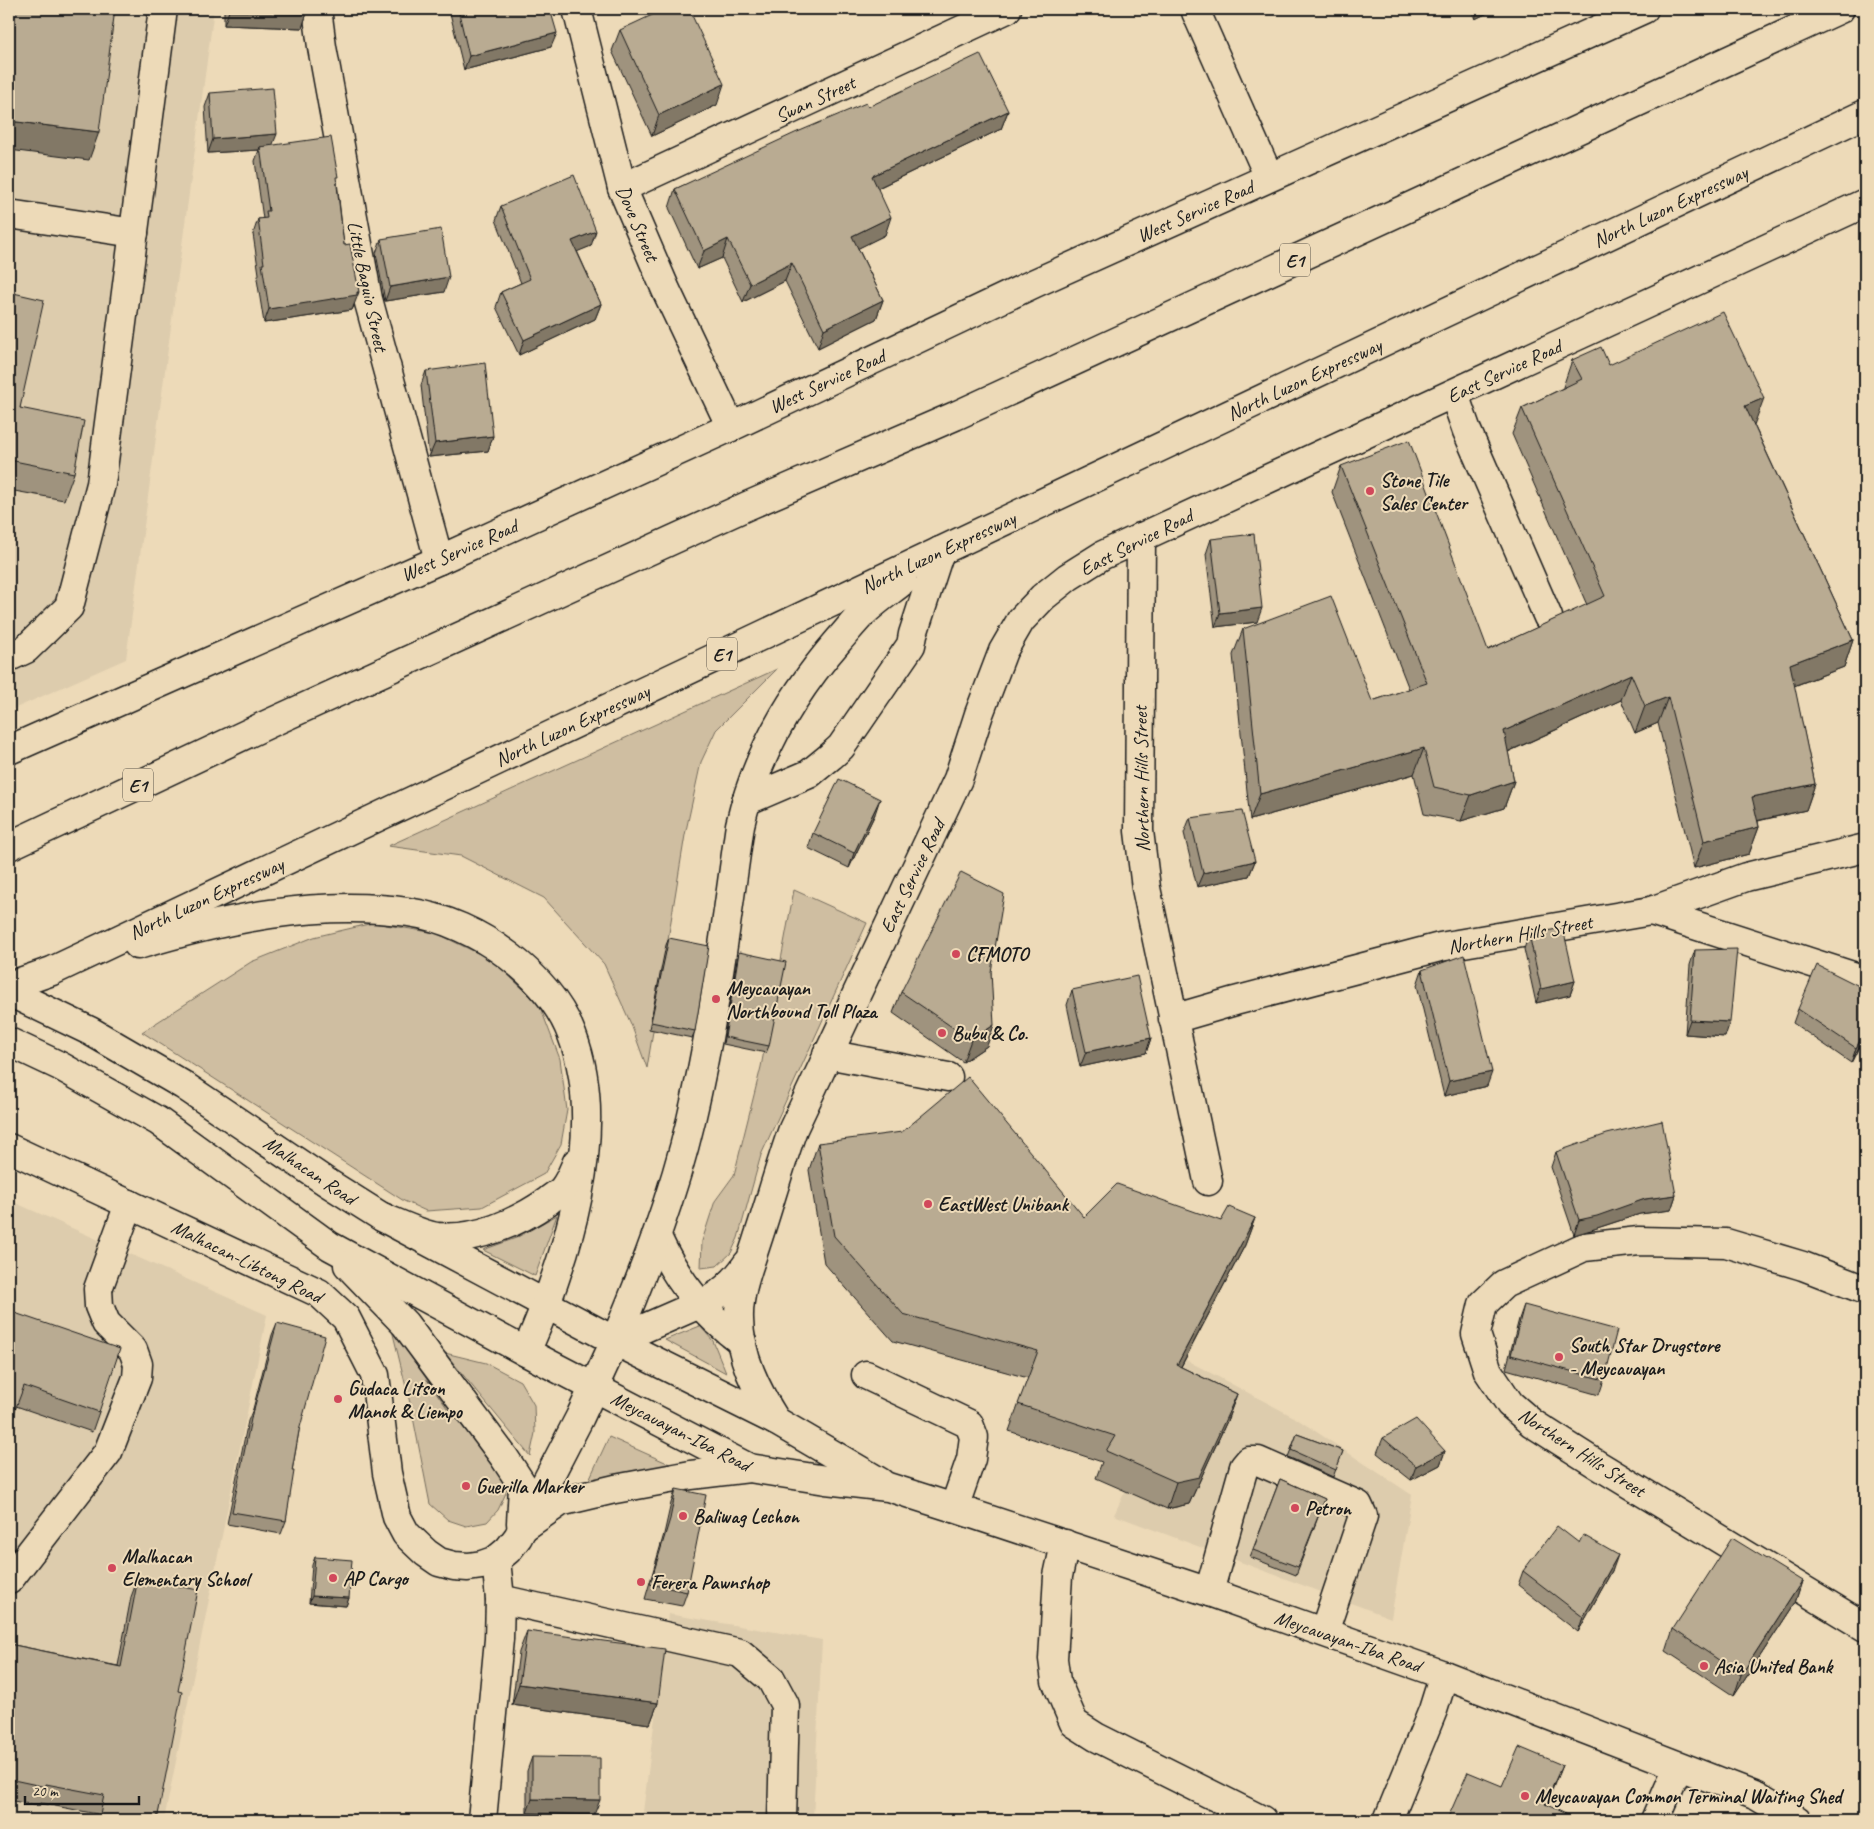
<svg xmlns="http://www.w3.org/2000/svg" width="1874" height="1829" font-family="Caveat,sans-serif">
<rect width="100%" height="100%" fill="#eddab8"/>
<filter id="ink" filterUnits="userSpaceOnUse"><feTurbulence type="fractalNoise" baseFrequency=".02" numOctaves="2"/><feDisplacementMap in="SourceGraphic" scale="10" xChannelSelector="R" yChannelSelector="G"/><feConvolveMatrix kernelMatrix="1 2 1 2 8 2 1 2 1" color-interpolation-filters="sRGB"/></filter>
<g filter="url(#ink)">
<g fill="#ddccad">
<polygon points="9,9 214,9 126,659 9,711"/>
<polygon points="9,1200 267,1315 164,1820 9,1820"/>
<polygon points="1186,1360 1294,1417 1412,1495 1391,1618 1114,1515"/>
<polygon points="668,1614 822,1640 813,1820 642,1820"/>
</g>
<g fill="#cfbea1" stroke="#766d5e">
<polygon points="777,669 716,730 701,762 685,835 647,1068 631,1024 604,964 544,898 461,856 388,846"/>
<polygon points="794,890 867,923 761,1155 738,1238 731,1253 717,1266 701,1268 702,1241 715,1201 734,1175 761,1067"/>
<polygon points="373,923 436,933 492,960 539,1004 560,1059 567,1110 561,1144 544,1174 482,1207 426,1211 404,1201 142,1032 251,962 314,937"/>
<polygon points="557,1215 535,1276 483,1250 516,1238"/>
<polygon points="700,1326 713,1341 726,1373 665,1340"/>
<polygon points="392,1330 450,1412 499,1469 506,1493 498,1510 487,1522 466,1526 448,1520 430,1504 411,1407"/>
<polygon points="445,1353 486,1363 520,1381 534,1405 535,1433 530,1456"/>
<polygon points="609,1437 674,1466 587,1484"/>
</g>
<g fill="none" stroke-linecap="round" stroke-linejoin="round">
<g stroke="#1c1c1c" stroke-width="31">
<g id="minor">
<polyline points="317,9 322,47 368,299 439,560"/>
<polyline points="577,9 622,188 666,290 731,427"/>
<polyline points="1196,12 1269,177"/>
<polyline points="622,188 1007,9"/>
<polyline points="9,214 134,233"/>
<polyline points="1454,394 1467,431 1548,617"/>
<polyline points="1141,537 1139,831 1146,888 1208,1181"/>
<polyline points="9,657 26,649 69,607 101,484 163,9"/>
<polyline points="9,750 439,560 731,427 1035,283 1644,9"/>
<polyline points="746,801 809,774 831,756 841,747 911,645 913,634 940,551"/>
<polyline points="1651,911 1865,980"/>
<polyline points="1173,1019 1235,1001 1440,947 1651,911 1746,877 1865,848"/>
<polyline points="827,1054 948,1077"/>
<polyline points="1865,1290 1803,1266 1726,1243 1639,1241 1584,1247 1504,1284 1483,1304 1476,1334 1488,1371 1510,1404 1532,1423 1598,1465 1865,1627"/>
<polyline points="866,1375 969,1424 974,1437 971,1459 954,1508"/>
<polyline points="1065,1544 1058,1576 1053,1659 1056,1681 1074,1723 1096,1737 1262,1820"/>
<polyline points="9,1580 108,1452 137,1378 138,1364 133,1350 106,1323 99,1306 98,1289 129,1204"/>
<polyline points="1209,1592 1244,1467 1249,1461 1258,1461 1358,1505 1363,1516 1324,1632"/>
<polyline points="500,1599 740,1653 771,1679 785,1705 782,1820"/>
<polyline points="482,1820 499,1639 500,1599 496,1560"/>
<polyline points="1388,1820 1433,1710 1444,1675"/>
<polyline points="1655,1820 1678,1767"/>
</g>
</g>
<g stroke="#1c1c1c" stroke-width="31">
<g id="major">
<polyline points="9,992 90,1031 183,1085 328,1183 382,1217 615,1341 776,1421 880,1482"/>
<polyline points="9,1042 60,1066 158,1121 330,1246 526,1352 749,1468 826,1480 888,1487 954,1508 1209,1592 1444,1675 1757,1796 1797,1820"/>
<polyline points="9,1148 319,1293 346,1318 375,1375 387,1473 397,1517 406,1534 426,1553 439,1562 454,1566 468,1567 482,1565 496,1560 508,1550 518,1537 580,1417 615,1341"/>
<polyline points="348,1265 405,1324 504,1457 523,1486 521,1523"/>
<path d="M615 1341 711 1299C726 1290 737 1279 747 1264"/>
<path d="M776 1421C757 1391 739 1356 739 1319 738 1291 750 1264 758 1238 770 1202 780 1165 793 1129L958 779 979 714 1003 651 1021 620 1043 597 1068 577 1103 555 1865 203"/>
<polyline points="524,1527 560,1502 615,1489 691,1475 749,1468"/>
</g>
</g>
<g stroke="#1c1c1c" stroke-width="31">
<g id="highway">
<polyline points="9,846 268,724 747,506 955,416 1840,9"/>
<path d="M138 945C224 919 317 899 408 912 444 917 480 934 509 956 535 976 560 1003 572 1035 609 1131 566 1262 526 1352"/>
<polyline points="9,986 52,971 1865,114"/>
<path d="M382 1217C397 1223 422 1235 437 1237 475 1241 517 1223 548 1201 552 1197 559 1194 563 1189 569 1182 573 1171 577 1162"/>
<path d="M657 1237C677 1281 703 1313 742 1342"/>
<path d="M615 1341C645 1269 673 1196 691 1120 714 1023 726 924 740 825 756 755 792 694 839 640 847 631 854 622 862 614 874 602 889 592 903 581"/>
</g>
</g>
<use href="#minor" stroke="#eddab8" stroke-width="28"/>
<use href="#major" stroke="#eddab8" stroke-width="28"/>
<use href="#highway" stroke="#eddab8" stroke-width="28"/>
</g>
<g fill="#9f937e" stroke="#1c1c1c">
<polygon points="224,9 307,9 307,13 302,28 224,25"/>
<polygon points="449,9 550,9 551,47 464,70"/>
<polygon points="1470,9 1496,9 1475,19"/>
<polygon points="620,30 717,105 652,136 612,51"/>
<polygon points="210,93 273,145 337,181 344,245 354,306 352,310 264,323 257,279 259,274 253,234 258,219 263,219 255,161 259,150 208,153 205,107"/>
<polygon points="868,107 1008,111 1001,129 878,188 885,235 858,248 883,300 876,319 818,348 785,281 743,302 722,258 697,269 669,208 675,189"/>
<polygon points="501,206 591,246 577,251 601,304 595,319 519,355 496,307 501,292 521,283 496,220"/>
<polygon points="381,239 444,292 385,301 376,253"/>
<polygon points="9,292 20,408 74,473 64,500 9,490"/>
<polygon points="1572,360 1609,365 1754,425 1853,640 1844,667 1794,686 1815,784 1806,810 1758,821 1759,827 1749,854 1694,868 1658,723 1635,733 1621,700 1508,752 1514,781 1504,808 1461,821 1424,814 1414,774 1250,820 1233,655 1243,629 1372,701 1409,689 1332,492 1341,466 1488,650 1587,605 1512,434 1522,408 1563,388 1563,387"/>
<polygon points="426,371 493,436 488,451 429,457 421,385"/>
<polygon points="1211,539 1257,622 1215,627 1206,554"/>
<polygon points="875,814 849,868 808,848 813,833"/>
<polygon points="1190,818 1255,861 1249,876 1197,887 1184,833"/>
<polygon points="1529,934 1575,981 1570,995 1536,1003 1524,949"/>
<polygon points="669,938 695,1031 692,1038 649,1029 666,945"/>
<polygon points="1695,950 1725,1037 1685,1034 1690,965"/>
<polygon points="739,952 769,1046 766,1053 723,1044 737,960"/>
<polygon points="1422,970 1487,1086 1444,1096 1417,985"/>
<polygon points="991,972 987,1046 963,1062 893,1013 901,992"/>
<polygon points="1865,989 1865,1035 1851,1063 1793,1023 1798,1009"/>
<polygon points="1072,990 1151,1038 1146,1053 1080,1067 1067,1005"/>
<polygon points="818,1143 1084,1217 1221,1221 1255,1218 1245,1245 1181,1367 1237,1394 1227,1421 1189,1504 1167,1509 1096,1478 1102,1462 1009,1431 1028,1378 893,1341 824,1263 809,1170"/>
<polygon points="1556,1152 1676,1195 1671,1210 1640,1214 1591,1230 1574,1235 1551,1167"/>
<polygon points="1524,1305 1604,1380 1599,1395 1506,1369 1519,1319"/>
<polygon points="9,1311 99,1412 92,1432 16,1406"/>
<polygon points="277,1323 299,1431 292,1471 286,1521 281,1534 227,1524 248,1421 253,1409 272,1335"/>
<polygon points="1297,1434 1343,1451 1333,1477 1288,1457"/>
<polygon points="1383,1438 1445,1451 1440,1465 1411,1480 1377,1453"/>
<polygon points="1280,1479 1325,1499 1296,1575 1250,1557"/>
<polygon points="676,1489 687,1592 682,1606 645,1599 664,1534 671,1503"/>
<polygon points="315,1557 349,1598 346,1606 309,1603 312,1565"/>
<polygon points="1613,1569 1578,1632 1518,1585 1523,1571"/>
<polygon points="138,1578 178,1691 157,1820 96,1820 97,1814 40,1803 39,1806 9,1800 9,1644 118,1666 131,1597"/>
<polygon points="1802,1581 1795,1603 1734,1696 1666,1651 1673,1629"/>
<polygon points="527,1631 658,1703 650,1724 512,1705 519,1652"/>
<polygon points="532,1757 594,1815 527,1813 527,1771"/>
</g>
<g fill="#827866" stroke="#1c1c1c">
<polygon points="1478,9 1496,9 1475,19"/>
<polygon points="229,11 307,13 302,28 224,25"/>
<polygon points="557,33 551,47 464,70 469,56"/>
<polygon points="724,84 717,105 652,136 659,115"/>
<polygon points="1008,111 1001,129 865,194 872,176"/>
<polygon points="9,121 99,132 89,160 9,150"/>
<polygon points="277,134 271,149 260,147 259,150 208,153 213,139"/>
<polygon points="891,217 885,235 845,255 852,236"/>
<polygon points="596,231 591,246 567,256 572,241"/>
<polygon points="728,239 722,258 697,269 704,251"/>
<polygon points="792,263 785,281 743,302 750,284"/>
<polygon points="449,277 444,292 385,301 390,287"/>
<polygon points="359,292 352,310 264,323 269,309"/>
<polygon points="883,300 876,319 818,348 824,329"/>
<polygon points="601,304 595,319 519,355 524,340"/>
<polygon points="1764,398 1754,425 1736,433 1745,406"/>
<polygon points="493,436 488,451 429,457 435,443"/>
<polygon points="1262,608 1257,622 1215,627 1220,613"/>
<polygon points="1853,640 1844,667 1780,691 1790,664"/>
<polygon points="1631,674 1621,700 1494,758 1504,731"/>
<polygon points="1668,697 1658,723 1635,733 1645,706"/>
<polygon points="1424,748 1414,774 1250,820 1260,794"/>
<polygon points="1514,781 1504,808 1461,821 1471,795"/>
<polygon points="1815,784 1806,810 1742,824 1752,797"/>
<polygon points="880,799 875,814 849,868 854,853"/>
<polygon points="1759,827 1749,854 1694,868 1704,841"/>
<polygon points="1255,861 1249,876 1197,887 1203,873"/>
<polygon points="1575,981 1570,995 1536,1003 1541,989"/>
<polygon points="1690,1020 1730,1022 1725,1037 1685,1034"/>
<polygon points="994,1025 987,1046 963,1062 971,1040"/>
<polygon points="1865,1031 1865,1035 1851,1063 1856,1048"/>
<polygon points="1151,1038 1146,1053 1080,1067 1086,1052"/>
<polygon points="1492,1072 1487,1086 1444,1096 1449,1081"/>
<polygon points="1676,1195 1671,1210 1640,1214 1591,1230 1574,1235 1579,1220 1645,1199"/>
<polygon points="1255,1218 1245,1245 1167,1393 1177,1365"/>
<polygon points="1237,1394 1227,1421 1189,1504 1167,1509 1176,1482"/>
<polygon points="1445,1451 1440,1465 1411,1480 1416,1466"/>
<polygon points="1618,1555 1613,1569 1578,1632 1583,1617"/>
<polygon points="1802,1581 1795,1603 1734,1696 1741,1675"/>
<polygon points="312,1596 349,1598 346,1606 309,1603"/>
<polygon points="519,1684 658,1703 650,1724 512,1705"/>
<polygon points="1562,1765 1551,1793 1540,1820 1545,1804"/>
<polygon points="532,1799 600,1800 594,1815 527,1813"/>
</g>
<g fill="#b9ab92" stroke="#1c1c1c">
<polygon points="9,9 115,9 99,132 9,121"/>
<polygon points="229,9 307,9 307,13 229,11"/>
<polygon points="458,9 550,9 557,33 469,56"/>
<polygon points="665,9 689,9 724,84 659,115 620,30"/>
<polygon points="980,54 1008,111 872,176 891,217 852,236 883,300 824,329 792,263 750,284 728,239 704,251 675,189 795,133 866,103 868,107"/>
<polygon points="273,88 277,134 213,139 210,93"/>
<polygon points="331,137 338,177 336,177 344,245 350,244 359,292 357,292 357,295 269,309 262,264 264,264 258,219 267,218 266,211 269,211 260,147"/>
<polygon points="574,175 596,231 572,241 601,304 524,340 501,292 530,279 501,206"/>
<polygon points="441,229 449,277 390,287 381,239"/>
<polygon points="9,292 44,300 20,408 84,421 74,473 9,460 9,462"/>
<polygon points="1723,312 1764,398 1745,406 1853,640 1790,664 1815,784 1752,797 1759,827 1704,841 1668,697 1645,706 1631,674 1504,731 1514,781 1471,795 1434,787 1424,748 1260,794 1243,629 1331,596 1372,701 1427,683 1341,466 1409,440 1488,650 1605,596 1522,408 1582,379 1572,360 1601,347 1609,365"/>
<polygon points="485,363 493,436 435,443 426,371"/>
<polygon points="1254,534 1262,608 1220,613 1211,539"/>
<polygon points="839,779 880,799 854,853 813,833"/>
<polygon points="1242,811 1255,861 1203,873 1190,818"/>
<polygon points="961,872 1004,894 991,972 994,1025 971,1040 901,992"/>
<polygon points="1563,928 1575,981 1541,989 1529,934"/>
<polygon points="669,938 709,946 695,1031 651,1022"/>
<polygon points="1737,949 1730,1022 1690,1020 1695,950"/>
<polygon points="739,952 786,962 769,1046 725,1037"/>
<polygon points="1464,955 1492,1072 1449,1081 1422,970"/>
<polygon points="1817,965 1865,989 1865,1031 1856,1048 1798,1009"/>
<polygon points="1137,976 1151,1038 1086,1052 1072,990"/>
<polygon points="968,1077 1084,1217 1117,1184 1221,1221 1229,1207 1255,1218 1177,1365 1237,1394 1199,1477 1176,1482 1106,1451 1115,1436 1018,1404 1038,1351 903,1314 834,1236 818,1143 902,1132"/>
<polygon points="1662,1121 1676,1195 1645,1199 1597,1216 1579,1220 1556,1152 1607,1134"/>
<polygon points="1524,1305 1617,1330 1604,1380 1511,1355"/>
<polygon points="9,1311 120,1349 99,1412 24,1386 9,1426"/>
<polygon points="277,1323 325,1336 299,1431 292,1471 294,1471 286,1521 232,1512 253,1409 254,1409"/>
<polygon points="1416,1419 1445,1451 1416,1466 1383,1438"/>
<polygon points="1297,1434 1343,1451 1336,1470 1291,1450"/>
<polygon points="1280,1479 1325,1499 1298,1567 1253,1550"/>
<polygon points="676,1489 706,1495 687,1592 650,1584 670,1519"/>
<polygon points="1557,1526 1579,1543 1583,1535 1618,1555 1583,1617 1523,1571"/>
<polygon points="1732,1538 1802,1581 1741,1675 1673,1629"/>
<polygon points="315,1557 352,1560 349,1598 312,1596"/>
<polygon points="138,1578 198,1590 178,1691 182,1692 157,1820 99,1820 104,1795 46,1784 46,1787 9,1779 9,1644 121,1667"/>
<polygon points="527,1631 665,1649 658,1703 519,1684"/>
<polygon points="1519,1747 1562,1765 1545,1804 1574,1818 1573,1820 1447,1820 1468,1772 1502,1786"/>
<polygon points="532,1757 600,1758 600,1800 532,1799"/>
</g>
</g>
<g fill="#d1495b" stroke="#eddab8" stroke-width="2">
<circle cx="1370" cy="491" r="5"/>
<circle cx="956" cy="954" r="5"/>
<circle cx="716" cy="999" r="5"/>
<circle cx="942" cy="1033" r="5"/>
<circle cx="928" cy="1204" r="5"/>
<circle cx="1559" cy="1357" r="5"/>
<circle cx="338" cy="1399" r="5"/>
<circle cx="466" cy="1486" r="5"/>
<circle cx="1295" cy="1508" r="5"/>
<circle cx="683" cy="1516" r="5"/>
<circle cx="112" cy="1568" r="5"/>
<circle cx="333" cy="1578" r="5"/>
<circle cx="641" cy="1582" r="5"/>
<circle cx="1704" cy="1666" r="5"/>
<circle cx="1525" cy="1796" r="5"/>
</g>
<g text-anchor="middle" stroke-width="4" stroke-linejoin="round" paint-order="stroke">
<g fill="#eddab8" stroke="#5b554b" stroke-width="1">
<rect x="1280" y="243.5" width="30" height="33" rx="4"/>
<rect x="707" y="637.5" width="30" height="33" rx="4"/>
<rect x="123" y="768.5" width="30" height="33" rx="4"/>
</g>
<g font-size="19" font-weight="bold" fill="#1c1c1c">
<text x="1295" y="267">E1</text>
<text x="722" y="661">E1</text>
<text x="138" y="792">E1</text>
</g>
<g font-size="20" fill="#1c1c1c" stroke="#eddab8">
<text transform="translate(815 99) rotate(-25)" y="7">Swan Street</text>
<text transform="translate(1670 206) rotate(-25)" y="7">North Luzon Expressway</text>
<text transform="translate(1195 211) rotate(-24)" y="7">West Service Road</text>
<text transform="translate(638 223) rotate(67)" y="7">Dove Street</text>
<text transform="translate(368 286) rotate(78)" y="7">Little Baguio Street</text>
<text transform="translate(1504 371) rotate(-25)" y="7">East Service Road</text>
<text transform="translate(1304 379) rotate(-25)" y="7">North Luzon Expressway</text>
<text transform="translate(827 381) rotate(-25)" y="7">West Service Road</text>
<text transform="translate(1136 542) rotate(-27)" y="7">East Service Road</text>
<text transform="translate(459 550) rotate(-24)" y="7">West Service Road</text>
<text transform="translate(938 552) rotate(-25)" y="7">North Luzon Expressway</text>
<text transform="translate(572 725) rotate(-25)" y="7">North Luzon Expressway</text>
<text transform="translate(1141 779) rotate(-91)" y="7">Northern Hills Street</text>
<text transform="translate(912 876) rotate(-64)" y="7">East Service Road</text>
<text transform="translate(206 898) rotate(-25)" y="7">North Luzon Expressway</text>
<text transform="translate(1520 934) rotate(-10)" y="7">Northern Hills Street</text>
<text transform="translate(310 1170) rotate(34)" y="7">Malhacan Road</text>
<text transform="translate(247 1261) rotate(26)" y="7">Malhacan-Libtong Road</text>
<text transform="translate(681 1431) rotate(27)" y="7">Meycauayan-Iba Road</text>
<text transform="translate(1582 1452) rotate(33)" y="7">Northern Hills Street</text>
<text transform="translate(1348 1641) rotate(19)" y="7">Meycauayan-Iba Road</text>
</g>
<g font-size="20" font-weight="bold" fill="#1c1c1c" stroke="#eddab8" text-anchor="start">
<text x="1380" y="487">Stone Tile<tspan x="1380" dy="23">Sales Center</tspan></text>
<text x="966" y="961">CFMOTO</text>
<text x="726" y="995">Meycauayan<tspan x="726" dy="23">Northbound Toll Plaza</tspan></text>
<text x="952" y="1040">Bubu &amp; Co.</text>
<text x="938" y="1211">EastWest Unibank</text>
<text x="1569" y="1352">South Star Drugstore<tspan x="1569" dy="23">- Meycauayan</tspan></text>
<text x="348" y="1395">Gudaca Litson<tspan x="348" dy="23">Manok &amp; Liempo</tspan></text>
<text x="476" y="1493">Guerilla Marker</text>
<text x="1305" y="1515">Petron</text>
<text x="693" y="1523">Baliwag Lechon</text>
<text x="122" y="1563">Malhacan<tspan x="122" dy="23">Elementary School</tspan></text>
<text x="343" y="1585">AP Cargo</text>
<text x="651" y="1589">Ferera Pawnshop</text>
<text x="1714" y="1673">Asia United Bank</text>
<text x="1535" y="1803">Meycauayan Common Terminal Waiting Shed</text>
</g>
</g>
<rect width="1874" height="1829" fill="none" stroke="#eddab8" stroke-width="30"/>
<rect x="15" y="15" width="1844" height="1799" fill="none" stroke="#1c1c1c" stroke-width="2" filter="url(#ink)"/>
<path d="M25 1796v8h114v-8" fill="none" stroke="#1c1c1c" stroke-width="2.5"/>
<text x="32" y="1796" font-size="15" fill="#1c1c1c" stroke="#eddab8" stroke-width="4" paint-order="stroke">20 m</text>
</svg>
